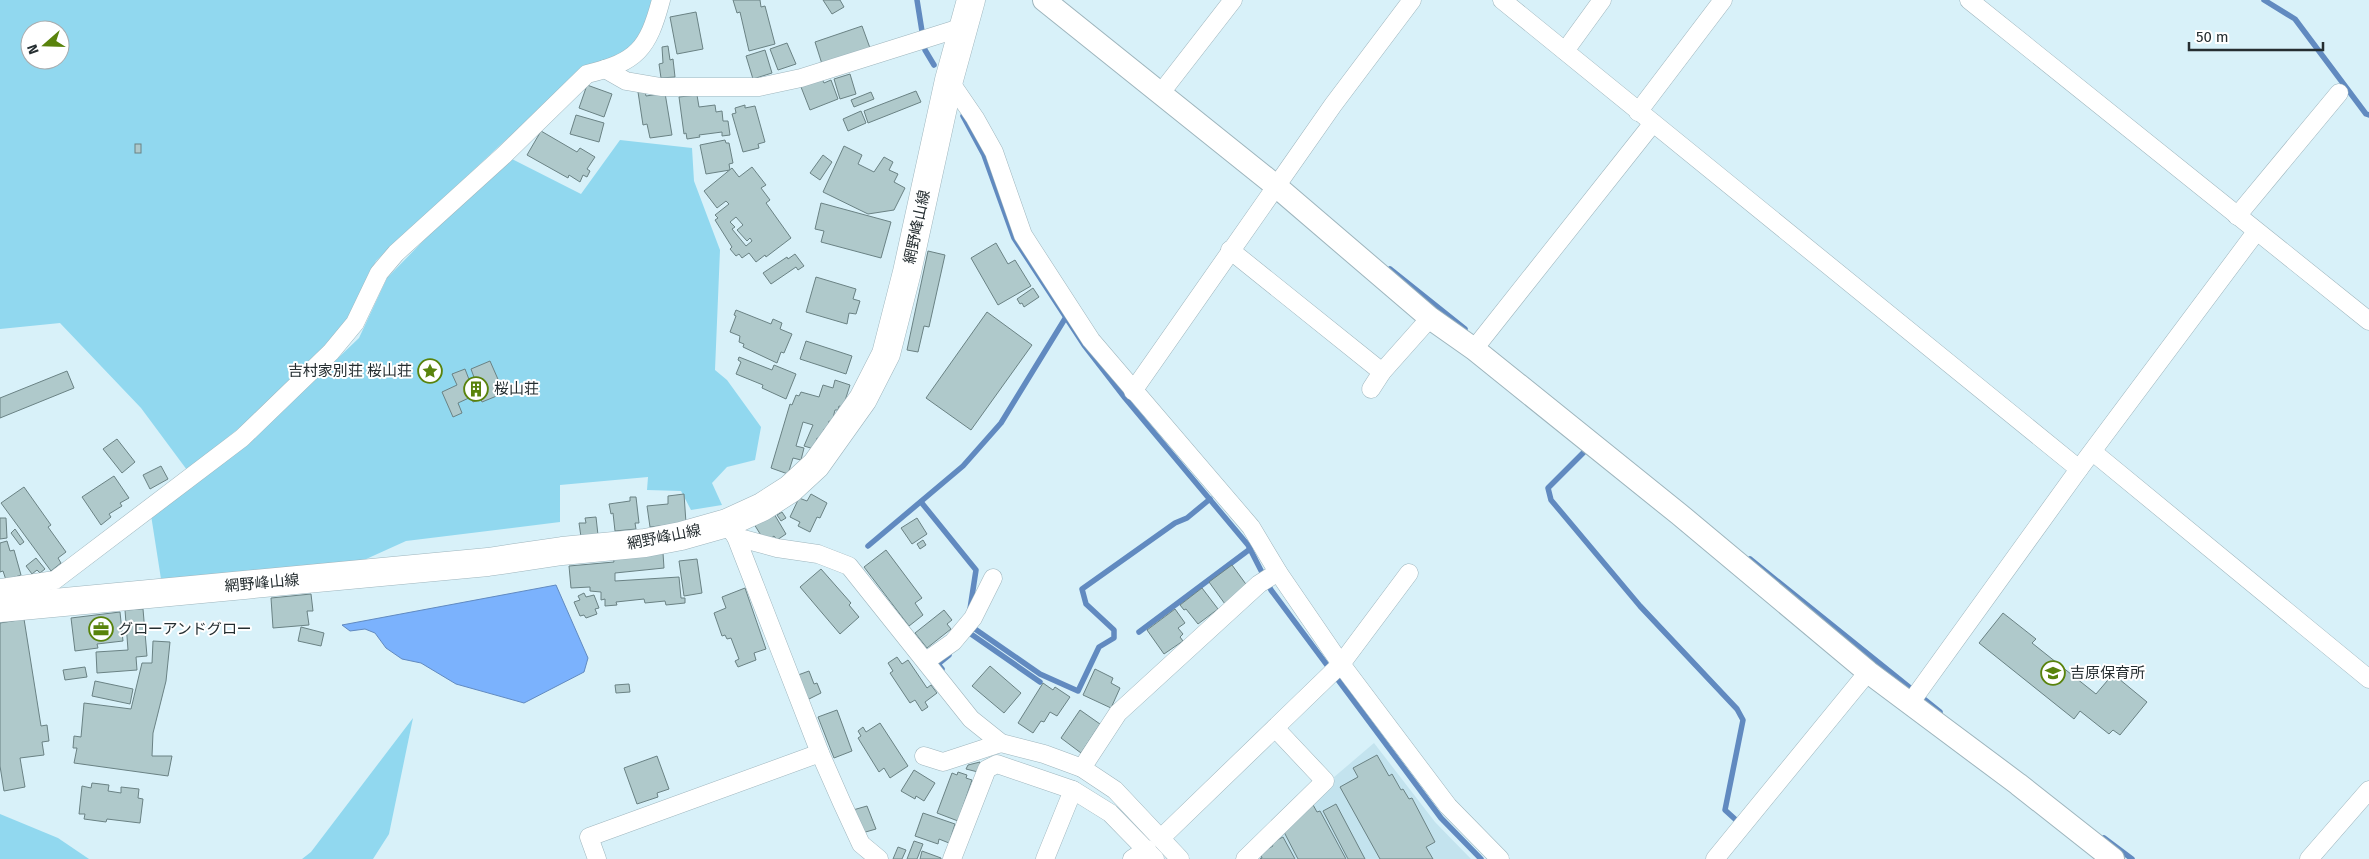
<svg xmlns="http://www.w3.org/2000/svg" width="2369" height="859" font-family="'Fira Sans','Noto Sans JP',sans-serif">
<rect width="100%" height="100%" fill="#d8f1f9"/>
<polygon fill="#c3e3ee" points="1374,743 1435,822 1471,859 1251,859 1333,778"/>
<g fill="#91d8ef" fill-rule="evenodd">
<path d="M0 0H656L641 37 629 50 582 69 376 261 349 317 327 344 248 421 187 470 141 408 60 323 0 329ZM30 30H60V60H30Z"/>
<polygon points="620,140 692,148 694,181 720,250 715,370 727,380 761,427 755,460 727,467 712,483 722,505 691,510 681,491 647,490 648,477 560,485 560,522 406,541 364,560 161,579 151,515 252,440 359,338 387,278 475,188 510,158 581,194"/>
<polygon points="413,718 389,834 373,859 302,859 311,852"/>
<polygon points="0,814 58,838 89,859 0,859"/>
</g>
<polygon fill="#7bb2fd" stroke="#618ac0" points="556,585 588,658 584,672 524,703 456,684 421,663 402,659 386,648 375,633 365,629 350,631 342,625"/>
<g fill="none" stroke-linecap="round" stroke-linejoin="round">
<g stroke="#618ac0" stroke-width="5.5">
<polyline points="917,0 925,50 934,65"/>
<polyline points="2264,0 2295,19 2366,114 2369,115"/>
<polyline points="963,116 984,155 1014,238 1084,345 1125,398 1248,545 1271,590 1441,818 1481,859"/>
<polyline points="1390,269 1465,329"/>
<polyline points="1588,448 1548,488 1551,500 1640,606 1737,709 1743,720 1725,810 1736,820"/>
<polyline points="921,502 976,570 970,609"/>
<polyline points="868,546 963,466 1001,423 1066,317"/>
<polyline points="1750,559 1940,712"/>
<polyline points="975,629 1040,674 1078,691 1099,647 1114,638 1114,630 1086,604 1082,589 1175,523 1187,518 1210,499"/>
<polyline points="1139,632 1250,549"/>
<polyline points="971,634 1040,682"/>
<polyline points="942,669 938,664 949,655"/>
<polyline points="2104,838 2132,859"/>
</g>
</g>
<g fill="#afc9cb" stroke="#6a8284" fill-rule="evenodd">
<polygon points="733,0 760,0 761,7 765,6 775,44 749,51 740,12 737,13"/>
<polygon points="823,0 840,0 844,7 832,14"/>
<polygon points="696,12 703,49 677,54 670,17"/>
<polygon points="862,26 870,48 822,64 815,42"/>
<polygon points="787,43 796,64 778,70 770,49"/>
<polygon points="668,46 670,60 673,59 675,77 661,78 659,64 663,63 662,47"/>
<polygon points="765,50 772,73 753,79 746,56"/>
<polygon points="850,74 856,94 840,99 834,79"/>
<polygon points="821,77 824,83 831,80 838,99 810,110 801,87"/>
<polygon points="587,85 612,94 604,117 579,108"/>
<polygon points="645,91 646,96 665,93 672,135 650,138 647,124 643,125 638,92"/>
<polygon points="916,91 921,102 868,123 864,111"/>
<polygon points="871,92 874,99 854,107 851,100"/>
<polygon points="697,95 699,107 715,105 716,112 722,111 723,121 728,121 730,135 722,136 722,132 699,135 700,137 687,139 686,133 684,134 679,97"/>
<polygon points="745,105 745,108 755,106 765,142 758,144 759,148 743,152 732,114 736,113 735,108"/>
<polygon points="861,111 866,123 848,131 843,119"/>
<polygon points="576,115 604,123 599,142 570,134"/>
<polygon points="541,131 577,152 580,148 595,157 587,169 590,171 587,177 583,175 580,182 569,175 568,178 527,155"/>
<polygon points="725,140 726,143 729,143 733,163 729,164 730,170 706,174 700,145"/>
<rect x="135" y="144" width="6" height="9"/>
<polygon points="844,146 862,155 858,164 874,172 884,157 893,162 889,170 898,174 894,182 905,188 894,210 868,214 823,192"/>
<polygon points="823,155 832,162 820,180 810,173"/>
<path d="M752 167 766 185 761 188 770 200 766 203 791 238 766 257 765 255 756 262 749 253 742 258 739 254 736 256 730 249 732 247 715 220 718 218 715 215 729 204 726 201 717 208 704 191 732 168 739 177ZM736 217 743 225 737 230 747 241 750 238 752 241 746 246 732 229 735 227 730 222Z"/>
<polygon points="821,203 891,222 881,258 821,242 824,231 815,229"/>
<polygon points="996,243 1008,264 1015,260 1031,286 998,305 971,258"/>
<polygon points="928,251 945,255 929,327 924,326 918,352 907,350"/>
<polygon points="795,254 804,266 798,270 796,267 771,284 763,273 787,257 788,259"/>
<polygon points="816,277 856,289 853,299 860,301 856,314 849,313 847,324 806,312"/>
<polygon points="1033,288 1039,297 1024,307 1022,303 1020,304 1017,299"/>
<polygon points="736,310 771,324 773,319 782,323 780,329 792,334 784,353 781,352 777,363 743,347 744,344 739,342 740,336 730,332 736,316 734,315"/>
<polygon points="987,312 1032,345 971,430 926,398"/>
<polygon points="806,341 852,356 846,374 800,359"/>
<polygon points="739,357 772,370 774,365 796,374 786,399 762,388 763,385 736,374 741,362 738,360"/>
<polygon points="490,361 504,393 482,402 481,399 473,402 471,397 458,403 462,413 453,417 442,392 457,385 452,374 465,369 470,382 475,380 471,369"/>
<polygon points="67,371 74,388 0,418 0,398"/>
<polygon points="835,380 850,385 843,407 839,406 838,410 835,410 832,422 829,421 827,430 824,429 821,439 817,438 814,449 804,446 813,425 803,422 796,446 804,448 801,460 793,458 788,474 771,468 790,404 792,405 796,395 799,396 801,392 819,397 823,385 833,388"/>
<polygon points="117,439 135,462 122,473 103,449"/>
<polygon points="161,466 168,479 150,489 143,475"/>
<polygon points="114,476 129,498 120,503 122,506 109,514 111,517 101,525 82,497"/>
<polygon points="24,487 51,525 48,527 66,552 58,558 61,563 51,571 1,503"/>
<polygon points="684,494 686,523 650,527 647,506 668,504 668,496"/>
<polygon points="811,494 827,503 820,518 817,517 810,532 798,526 800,522 790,517 799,498 807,501"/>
<polygon points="630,497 636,497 639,523 635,523 636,529 615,531 613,513 611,514 609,504 630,501"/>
<polygon points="773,512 786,534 777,540 774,536 770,539 762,537 754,524"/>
<polygon points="782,512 786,518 781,521 777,515"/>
<polygon points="596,517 598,535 581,537 579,523 586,523 585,518"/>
<polygon points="0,518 6,518 7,538 0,539"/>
<polygon points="917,518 927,534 912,544 901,528"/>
<polygon points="15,529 24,542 20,545 11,533"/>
<polygon points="923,540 926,545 920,549 917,544"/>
<polygon points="7,541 10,551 14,550 21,575 6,580 3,571 0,572 0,543"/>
<polygon points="886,550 922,598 915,603 923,615 909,626 864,567"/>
<polygon points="663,553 664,568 615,573 615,581 679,577 681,598 685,598 685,603 666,605 665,601 645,603 644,599 616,602 617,605 605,606 605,599 601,600 601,592 590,591 590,587 571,588 569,566 614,562 613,557"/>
<polygon points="36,558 45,569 40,573 37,570 32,574 26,566"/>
<polygon points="697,559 702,593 684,596 679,561"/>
<polygon points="1232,565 1248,587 1225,604 1209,582"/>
<polygon points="821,569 851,603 849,605 859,617 840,634 800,587"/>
<polygon points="745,588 766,649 754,653 756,660 738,667 735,661 739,659 731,638 727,639 725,635 722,636 714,613 726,608 722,597"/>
<polygon points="1202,588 1218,609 1198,624 1186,609 1184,610 1180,605"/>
<polygon points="584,593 586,597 594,595 599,608 595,609 597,614 586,618 584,615 580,616 574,602 580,600 578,596"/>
<polygon points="311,594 313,611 307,611 309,625 273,628 271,598"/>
<polygon points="143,609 147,656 136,657 137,670 97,673 96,652 128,650 125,610"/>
<polygon points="1175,609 1185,623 1178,628 1183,634 1180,637 1183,641 1164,654 1147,630"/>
<polygon points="944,610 952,620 947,624 951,629 927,648 915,633"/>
<polygon points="120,612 123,641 97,644 98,648 75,651 71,618"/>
<polygon points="2003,613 2036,639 2032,643 2096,694 2113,674 2147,702 2120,735 2113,730 2109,734 2080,711 2074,719 1979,643"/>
<polygon points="24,619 41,726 47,725 49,741 42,742 44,755 20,758 25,787 4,791 0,766 0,623"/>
<polygon points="301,627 324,633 321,646 298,641"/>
<polygon points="153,641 170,642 166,681 153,733 152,756 172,756 168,776 74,763 77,748 73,748 74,736 81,737 84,703 131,709 142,663 152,663"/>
<polygon points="897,657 902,664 908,660 927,688 931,685 937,693 925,702 928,707 922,711 915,700 910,703 890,673 893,671 888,663"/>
<polygon points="990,666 1021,693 1004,713 972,686"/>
<polygon points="85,667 87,677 65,680 63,670"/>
<polygon points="1095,669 1113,678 1111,683 1120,688 1111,708 1083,695"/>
<polygon points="809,671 814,684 817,683 821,693 807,700 798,675"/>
<polygon points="95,681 133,689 130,704 92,696"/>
<polygon points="1043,683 1053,690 1055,687 1070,697 1057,716 1050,712 1044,722 1041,721 1033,733 1018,723"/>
<polygon points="629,684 630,692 616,693 615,685"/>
<polygon points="837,710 852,751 834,758 818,717"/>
<polygon points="1080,710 1100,724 1081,753 1061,738"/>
<polygon points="880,723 908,766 890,778 884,768 879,772 858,738 861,736 858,731 863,727 866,732"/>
<polygon points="1377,755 1389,776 1392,774 1401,790 1403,789 1409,799 1412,798 1435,842 1426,847 1433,859 1380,859 1340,787 1358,777 1353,768"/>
<polygon points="657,756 669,789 657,793 658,797 637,804 624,768"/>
<polygon points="980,762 978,772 966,769 968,765"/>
<polygon points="914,770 935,783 924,801 916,796 915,799 901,791"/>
<polygon points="958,772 967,775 966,778 972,780 958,821 937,813 952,773 957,775"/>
<polygon points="92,783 109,785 108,791 121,793 121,787 139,789 138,798 143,799 140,823 107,819 106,822 84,819 85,814 79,814 82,786 91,788"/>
<polygon points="1312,803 1317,812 1320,811 1346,859 1298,859 1284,832"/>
<polygon points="1336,804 1365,859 1348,859 1323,811"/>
<polygon points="867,806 876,829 862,833 853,810"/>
<polygon points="923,813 955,824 949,843 939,839 938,844 915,836"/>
<polygon points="1283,837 1295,859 1260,859 1262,858 1260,853 1273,846 1271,843"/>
<polygon points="914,841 923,844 917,859 907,859"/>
<polygon points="898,847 906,850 902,859 893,859"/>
<polygon points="922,851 941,858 941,859 920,859"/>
</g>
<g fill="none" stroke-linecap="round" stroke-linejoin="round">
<g stroke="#9eb5bd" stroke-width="19">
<g id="minor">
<polyline points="1502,0 2079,469"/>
<polyline points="1969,0 2369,321"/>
<polyline points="1565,51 1602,0"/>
<polyline points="605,69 626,81 661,87 759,87 801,78 963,27"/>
<polyline points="949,80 975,118 994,152 1023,235 1091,340 1251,527 1278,572 1341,664 1448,806 1500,859"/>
<polyline points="1160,94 1233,0"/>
<polyline points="1638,112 1723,0"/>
<polyline points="2237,216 2339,93"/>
<polyline points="1230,250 1382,372"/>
<polyline points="1474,349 1653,123"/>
<polyline points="1371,389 1382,372 1430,318"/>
<polyline points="1133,391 1333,105 1412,0"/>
<polyline points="2093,452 2369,679"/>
<polyline points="731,530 736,537 820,753 842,803 861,844 879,859"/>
<polyline points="736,537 777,548 818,554 849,566 971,719 1001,743 1044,754 1082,768 1115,790 1180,859"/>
<path d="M0 588 55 580 242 438 331 352 355 323 379 273 396 253 504 155 587 74C637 62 648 49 661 0"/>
<polyline points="926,661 953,642 973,618 993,578"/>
<polyline points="1911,702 2079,469 2256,232"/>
<polyline points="924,756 943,762 1001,743"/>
<polyline points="1082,768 1118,713 1259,584 1278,572"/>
<polyline points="1161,838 1341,664 1409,573"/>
<polyline points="597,859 589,837 820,753"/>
<polyline points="952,859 987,769 997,764 1073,790 1110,813 1155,859"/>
<polyline points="1045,859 1073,790"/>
<polyline points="1132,859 1147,849"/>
<polyline points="1245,859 1325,781 1275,728"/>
<polyline points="1715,859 1868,672"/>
<polyline points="2309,859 2369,790"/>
</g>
</g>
<g stroke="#9eb5bd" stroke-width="24">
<polyline id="tertiary" points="1044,0 1276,186 1430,318 1474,349 1679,514 1868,672 2018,784 2113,859"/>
</g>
<g stroke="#9eb5bd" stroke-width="29">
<polyline id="primary" points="0,608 488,562 562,551 645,543 681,536 727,523 762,507 790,489 816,465 863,399 886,354 907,272 949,80 971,0"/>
</g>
<use href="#minor" stroke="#fff" stroke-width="18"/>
<use href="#tertiary" stroke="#fff" stroke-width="22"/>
<use href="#primary" stroke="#fff" stroke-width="28"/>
</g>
<defs>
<g id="sight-ring" transform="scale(1.25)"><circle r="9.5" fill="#fff" stroke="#59830c" stroke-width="1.5"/><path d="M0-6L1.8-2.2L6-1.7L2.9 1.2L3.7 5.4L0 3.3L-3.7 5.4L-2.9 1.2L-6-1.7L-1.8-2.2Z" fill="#59830c"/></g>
<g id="building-ring" transform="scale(1.25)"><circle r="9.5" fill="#fff" stroke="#59830c" stroke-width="1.5"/><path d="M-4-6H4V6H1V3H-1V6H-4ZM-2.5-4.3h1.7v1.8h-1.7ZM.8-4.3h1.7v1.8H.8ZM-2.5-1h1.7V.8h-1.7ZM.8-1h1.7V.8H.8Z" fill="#59830c"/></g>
<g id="office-ring" transform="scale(1.25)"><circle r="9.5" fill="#fff" stroke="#59830c" stroke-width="1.5"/><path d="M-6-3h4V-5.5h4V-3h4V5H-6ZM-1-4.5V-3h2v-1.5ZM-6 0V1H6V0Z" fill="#59830c"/></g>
<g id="school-ring" transform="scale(1.25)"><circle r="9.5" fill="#fff" stroke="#59830c" stroke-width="1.5"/><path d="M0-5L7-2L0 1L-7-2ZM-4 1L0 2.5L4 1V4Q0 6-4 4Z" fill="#59830c"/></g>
</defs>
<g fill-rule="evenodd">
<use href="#sight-ring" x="430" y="371"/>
<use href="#building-ring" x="476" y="389"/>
<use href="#office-ring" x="101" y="629"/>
<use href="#school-ring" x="2053" y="673"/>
</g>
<g text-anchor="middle" stroke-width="4" stroke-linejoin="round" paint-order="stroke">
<g font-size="15" fill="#252e31" stroke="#fff">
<text transform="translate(917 227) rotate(-78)" y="5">網野峰山線</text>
<text transform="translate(664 537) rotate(-11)" y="5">網野峰山線</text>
<text transform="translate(262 583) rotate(-5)" y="5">網野峰山線</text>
</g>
<g font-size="15" fill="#252e31" stroke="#fff" text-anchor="start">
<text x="412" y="376" text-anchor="end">吉村家別荘 桜山荘</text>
<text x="494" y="394">桜山荘</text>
<text x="118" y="634">グローアンドグロー</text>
<text x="2070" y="678">吉原保育所</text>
</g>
</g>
<g transform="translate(45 45) rotate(250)"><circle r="24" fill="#ffffff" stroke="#a8abad"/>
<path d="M0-4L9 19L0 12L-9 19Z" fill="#59830c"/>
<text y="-8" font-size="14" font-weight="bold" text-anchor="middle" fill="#252e31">N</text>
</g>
<path d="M2189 42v8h134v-8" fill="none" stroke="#252e31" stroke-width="2.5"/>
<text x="2196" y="42" font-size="15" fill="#252e31" stroke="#ffffff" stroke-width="4" paint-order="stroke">50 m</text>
</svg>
